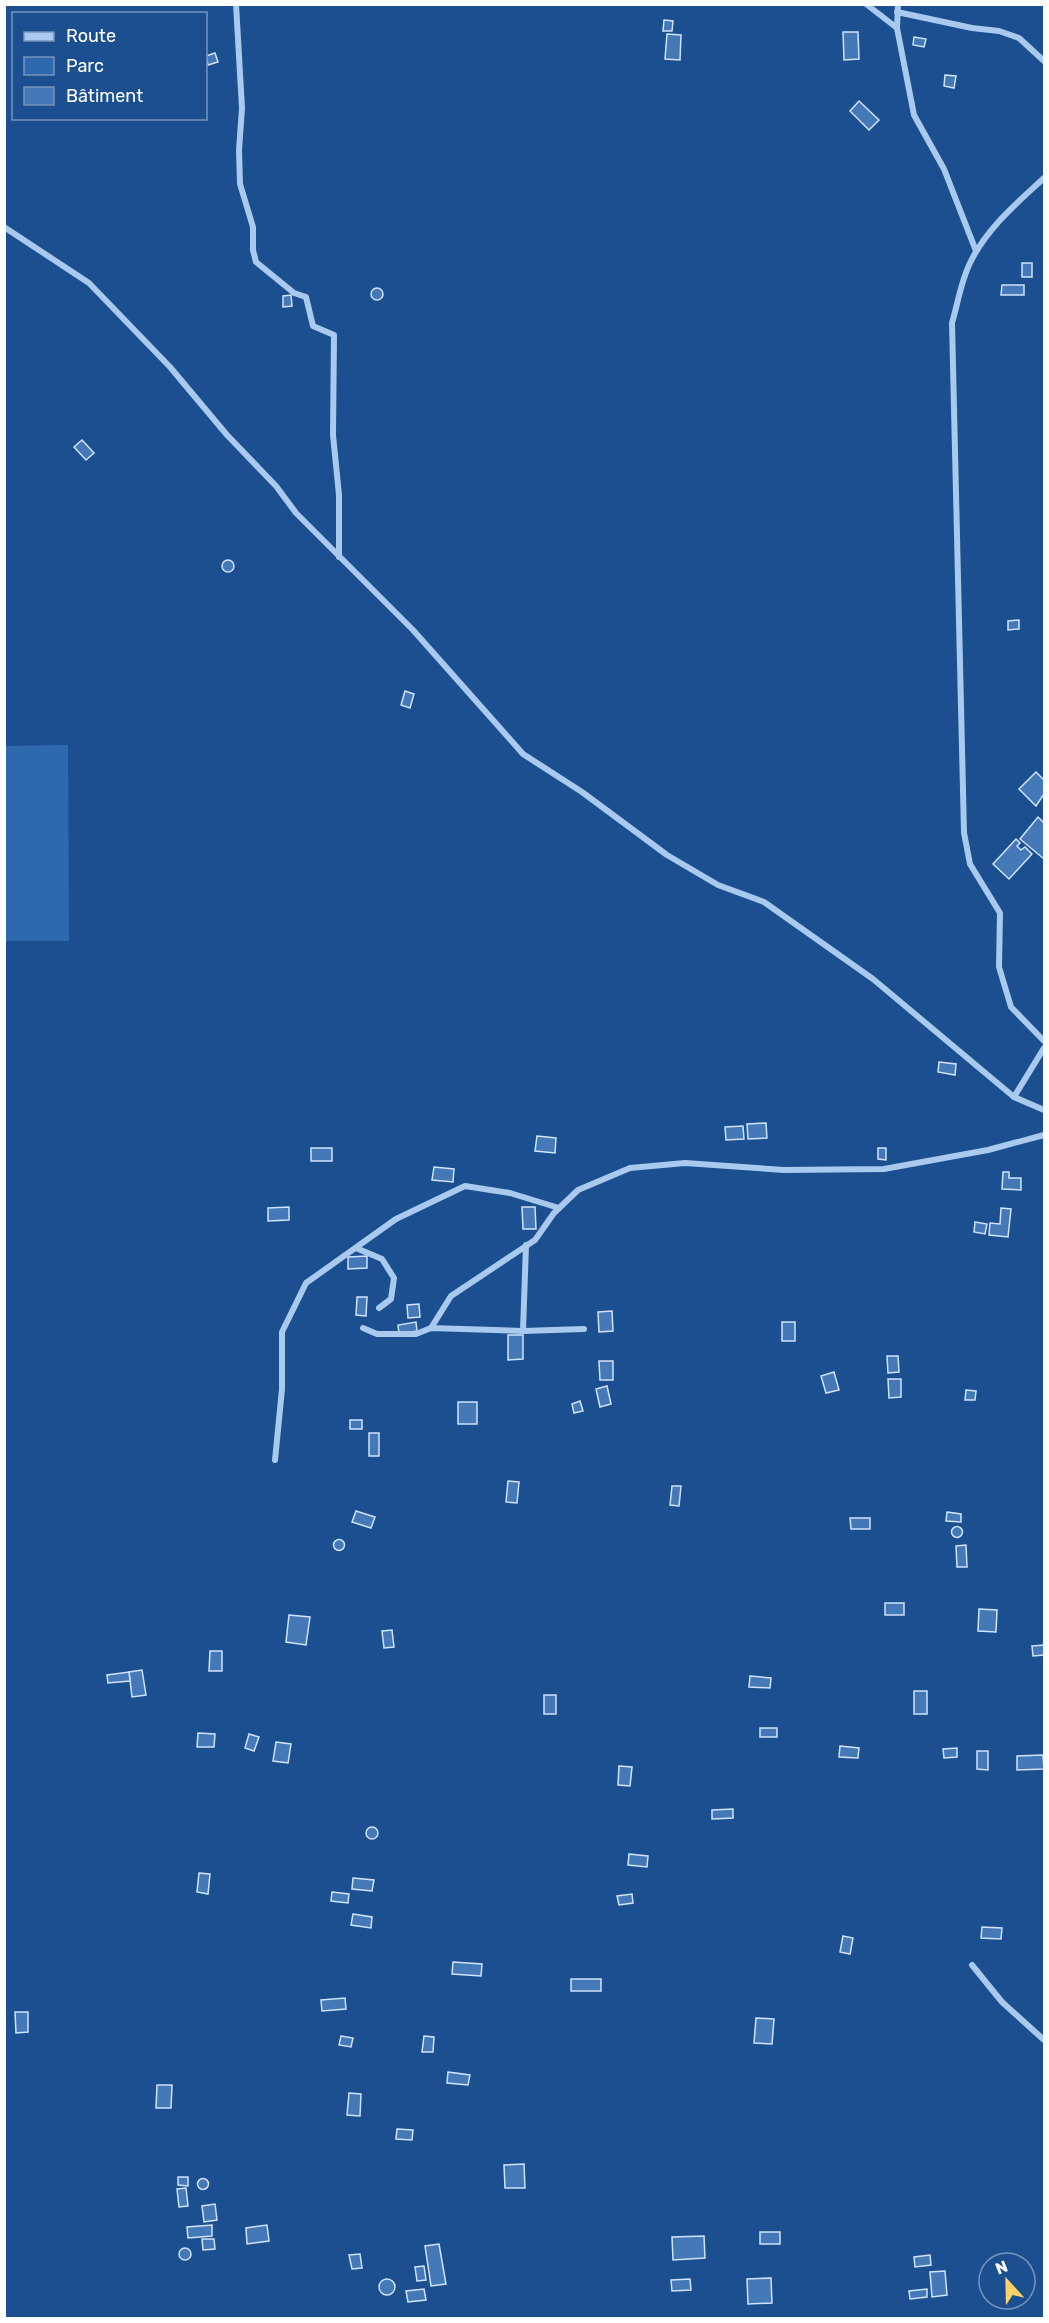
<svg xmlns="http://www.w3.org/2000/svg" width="1049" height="2323" font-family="Rubik,sans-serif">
<rect width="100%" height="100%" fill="#1b4f8f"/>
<polygon fill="#2e69ad" points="68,745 69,941 5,941 5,746"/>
<g fill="#4478b7" stroke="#cfe3fa" stroke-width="1.5">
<polygon points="664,20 673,21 672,31 663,31"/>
<polygon points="843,32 858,32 859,59 844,60"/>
<polygon points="667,34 681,35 680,60 665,59"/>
<polygon points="914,37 926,39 924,47 913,45"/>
<polygon points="215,53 218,62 208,65 206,56"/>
<polygon points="945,75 956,76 954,88 944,86"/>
<polygon points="859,101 879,120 869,130 850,111"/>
<rect x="1022" y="263" width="10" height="14"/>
<polygon points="1002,285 1024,285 1024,295 1001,295"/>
<circle cx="377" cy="294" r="6"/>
<polygon points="291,295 292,306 283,307 283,296"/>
<polygon points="82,440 94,453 86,460 74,447"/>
<circle cx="228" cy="566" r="6"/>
<polygon points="1019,620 1019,629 1008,630 1008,621"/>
<polygon points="405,691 414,694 410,708 401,705"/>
<polygon points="1036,772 1044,780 1044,794 1036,806 1019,789"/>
<polygon points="1038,817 1044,823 1044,859 1020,839"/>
<polygon points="1016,839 1020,843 1017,846 1021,850 1025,847 1032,854 1009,879 993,864"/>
<polygon points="939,1062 956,1064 955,1075 938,1072"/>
<polygon points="766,1123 767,1138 748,1139 747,1124"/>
<polygon points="743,1126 744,1139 726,1140 725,1127"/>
<polygon points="537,1136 556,1138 555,1153 535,1151"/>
<rect x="311" y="1148" width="21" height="13"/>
<polygon points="878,1148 886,1148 886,1160 878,1159"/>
<polygon points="434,1167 454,1169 453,1182 432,1180"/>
<polygon points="1003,1172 1009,1172 1009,1178 1021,1178 1021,1190 1002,1189"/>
<polygon points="289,1207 289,1220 268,1221 268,1208"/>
<polygon points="522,1207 535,1207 536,1229 523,1229"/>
<polygon points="1001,1208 1011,1209 1008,1237 989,1235 990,1223 1000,1224"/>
<polygon points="975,1222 987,1224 985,1234 974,1232"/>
<polygon points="367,1256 367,1268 348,1269 348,1257"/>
<polygon points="357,1297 367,1297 366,1316 356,1315"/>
<polygon points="419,1304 420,1317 408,1318 407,1305"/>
<polygon points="612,1311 613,1331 599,1332 598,1312"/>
<polygon points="416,1322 417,1331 399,1334 398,1325"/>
<rect x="782" y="1322" width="13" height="19"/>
<polygon points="508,1335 523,1335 523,1359 508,1360"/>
<polygon points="887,1356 898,1356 899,1372 888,1373"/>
<polygon points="599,1361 613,1361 613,1380 600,1380"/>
<polygon points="834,1372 839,1390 826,1393 821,1376"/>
<polygon points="888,1379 901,1379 901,1397 889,1398"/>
<polygon points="607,1386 611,1404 600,1407 596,1389"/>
<polygon points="966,1390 976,1391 975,1400 965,1400"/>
<polygon points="580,1401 583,1411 574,1413 572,1404"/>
<rect x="458" y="1402" width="19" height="22"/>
<rect x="350" y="1420" width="12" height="9"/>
<rect x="369" y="1433" width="10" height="23"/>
<polygon points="508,1481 519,1482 517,1503 506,1502"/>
<polygon points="672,1486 681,1486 679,1506 670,1505"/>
<polygon points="356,1511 375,1517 371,1528 352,1522"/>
<polygon points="947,1512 961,1514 961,1522 946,1521"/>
<polygon points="850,1518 870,1518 870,1529 851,1529"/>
<circle cx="957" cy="1532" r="5.5"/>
<circle cx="339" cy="1545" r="5.5"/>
<polygon points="966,1545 967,1567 957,1567 956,1546"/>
<rect x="885" y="1603" width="19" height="12"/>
<polygon points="979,1609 997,1610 996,1632 978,1631"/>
<polygon points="289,1615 310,1617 306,1645 286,1642"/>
<polygon points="392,1630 394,1647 384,1648 382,1631"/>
<polygon points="1044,1645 1044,1655 1033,1656 1032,1646"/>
<polygon points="210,1651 222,1651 222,1671 209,1671"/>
<polygon points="142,1670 146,1695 132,1697 129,1672"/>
<polygon points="129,1672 130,1681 108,1683 107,1675"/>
<polygon points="750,1676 771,1678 770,1688 749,1687"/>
<rect x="914" y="1691" width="13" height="23"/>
<rect x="544" y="1695" width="12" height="19"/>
<rect x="760" y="1728" width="17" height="9"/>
<polygon points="198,1733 215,1734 214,1747 197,1747"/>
<polygon points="249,1734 259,1737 254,1751 245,1748"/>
<polygon points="276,1742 291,1744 288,1763 273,1761"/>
<polygon points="840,1746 859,1748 858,1758 839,1757"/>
<polygon points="957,1748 957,1757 944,1758 943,1749"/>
<polygon points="977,1751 988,1751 988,1770 977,1769"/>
<polygon points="1043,1755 1044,1769 1017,1770 1017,1756"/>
<polygon points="619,1766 632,1767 630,1786 618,1785"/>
<polygon points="733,1809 733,1818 712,1819 712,1810"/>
<circle cx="372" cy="1833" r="6"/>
<polygon points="629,1854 648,1856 647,1867 628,1865"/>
<polygon points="199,1873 210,1874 208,1894 197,1892"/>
<polygon points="353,1878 374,1880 372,1891 352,1889"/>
<polygon points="332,1892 349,1894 348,1903 331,1901"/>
<polygon points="632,1894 633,1903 619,1905 617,1896"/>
<polygon points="353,1914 372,1917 371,1928 351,1925"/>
<polygon points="982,1927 1002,1928 1001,1939 981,1938"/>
<polygon points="843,1936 853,1938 850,1954 840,1952"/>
<polygon points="453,1962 482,1964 481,1976 452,1974"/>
<rect x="571" y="1979" width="30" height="12"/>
<polygon points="345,1998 346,2009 322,2011 321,2000"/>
<polygon points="15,2012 28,2012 28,2032 16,2033"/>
<polygon points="756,2018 774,2019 772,2044 754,2043"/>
<polygon points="341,2036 353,2038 351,2047 339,2045"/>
<polygon points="424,2036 434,2037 433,2052 422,2052"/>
<polygon points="448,2072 470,2075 468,2085 447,2083"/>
<polygon points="157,2085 172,2085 171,2108 156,2108"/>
<polygon points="349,2093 361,2094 360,2116 347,2115"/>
<polygon points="397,2129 413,2130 412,2140 396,2139"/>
<polygon points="524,2164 525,2188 505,2188 504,2165"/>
<polygon points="178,2177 188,2177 188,2186 178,2185"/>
<circle cx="203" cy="2184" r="5.5"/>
<polygon points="186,2188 188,2206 179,2207 177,2189"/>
<polygon points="215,2204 217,2220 204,2222 202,2206"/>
<polygon points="212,2225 212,2236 188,2238 187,2227"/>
<polygon points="267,2225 269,2241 247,2244 246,2228"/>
<rect x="760" y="2232" width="20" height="12"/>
<polygon points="704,2236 705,2258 673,2260 672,2237"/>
<polygon points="202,2239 214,2239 215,2249 203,2250"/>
<polygon points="439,2244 446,2284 431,2286 425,2246"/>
<circle cx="185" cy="2254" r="6"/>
<polygon points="360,2254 362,2268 352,2269 349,2255"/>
<polygon points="930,2255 931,2265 915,2267 914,2257"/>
<polygon points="424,2266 426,2280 417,2281 415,2267"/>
<polygon points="945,2271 947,2295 932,2297 930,2272"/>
<polygon points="771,2278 772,2303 748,2304 747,2279"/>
<polygon points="690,2279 691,2290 672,2291 671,2280"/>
<circle cx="387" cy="2287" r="8"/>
<polygon points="424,2289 426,2300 408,2302 406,2291"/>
<polygon points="927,2289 927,2297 910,2299 909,2291"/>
</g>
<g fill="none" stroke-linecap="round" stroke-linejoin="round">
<g stroke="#a9c9ee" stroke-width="6">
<polyline points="236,4 242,108 239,150 240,184 253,227 253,250 256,262 294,293 306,297 313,326 334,335 333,435 339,495 339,557"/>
<polyline points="866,4 897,28 914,115 944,169 976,251"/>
<polyline points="897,12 972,28 999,31 1019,38 1044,61"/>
<polyline points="897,28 898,4"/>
<path d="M1044 178C1017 203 988 227 971 261 961 280 958 303 952 323L964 833 970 864 1000 913 999 967 1011 1007 1044 1041"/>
<polyline points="4,227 89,283 170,367 227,435 276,486 296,513 413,630 523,754 582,792 667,855 718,885 764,902 873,979 1014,1097 1044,1110"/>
<polyline points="1014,1097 1044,1048"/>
<polyline points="356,1248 382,1259 394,1278 391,1299 379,1308"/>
<polyline points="363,1328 377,1334 416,1334 431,1328 523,1331 584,1329"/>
<polyline points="431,1328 451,1296 535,1240 554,1213 578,1190 630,1168 685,1163 784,1170 884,1169 988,1150 1044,1135"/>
<polyline points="523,1331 526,1245"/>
<polyline points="275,1460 282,1389 282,1332 306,1283 396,1219 465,1186 510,1193 559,1208"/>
<polyline points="972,1965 1002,2002 1044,2040"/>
</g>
</g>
<rect width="1049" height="2323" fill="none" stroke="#ffffff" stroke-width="12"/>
<rect x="12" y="12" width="195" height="108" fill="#1b4f8f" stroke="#7695bc" stroke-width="1.5"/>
<rect x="24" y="32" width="30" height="9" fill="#a9c9ee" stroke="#7695bc" stroke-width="1.5"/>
<text x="66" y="42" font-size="18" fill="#ffffff">Route</text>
<rect x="24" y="57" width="30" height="18" fill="#2e69ad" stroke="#7695bc" stroke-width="1.5"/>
<text x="66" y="72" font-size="18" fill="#ffffff">Parc</text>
<rect x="24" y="87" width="30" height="18" fill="#4478b7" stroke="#7695bc" stroke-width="1.5"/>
<text x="66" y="102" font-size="18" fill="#ffffff">Bâtiment</text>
<g transform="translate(1007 2281) rotate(338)"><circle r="28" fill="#1b4f8f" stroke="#7695bc" stroke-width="1.5"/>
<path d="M0-4.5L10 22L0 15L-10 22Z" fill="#ffd166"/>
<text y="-9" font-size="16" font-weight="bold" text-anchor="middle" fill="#ffffff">N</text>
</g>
</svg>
